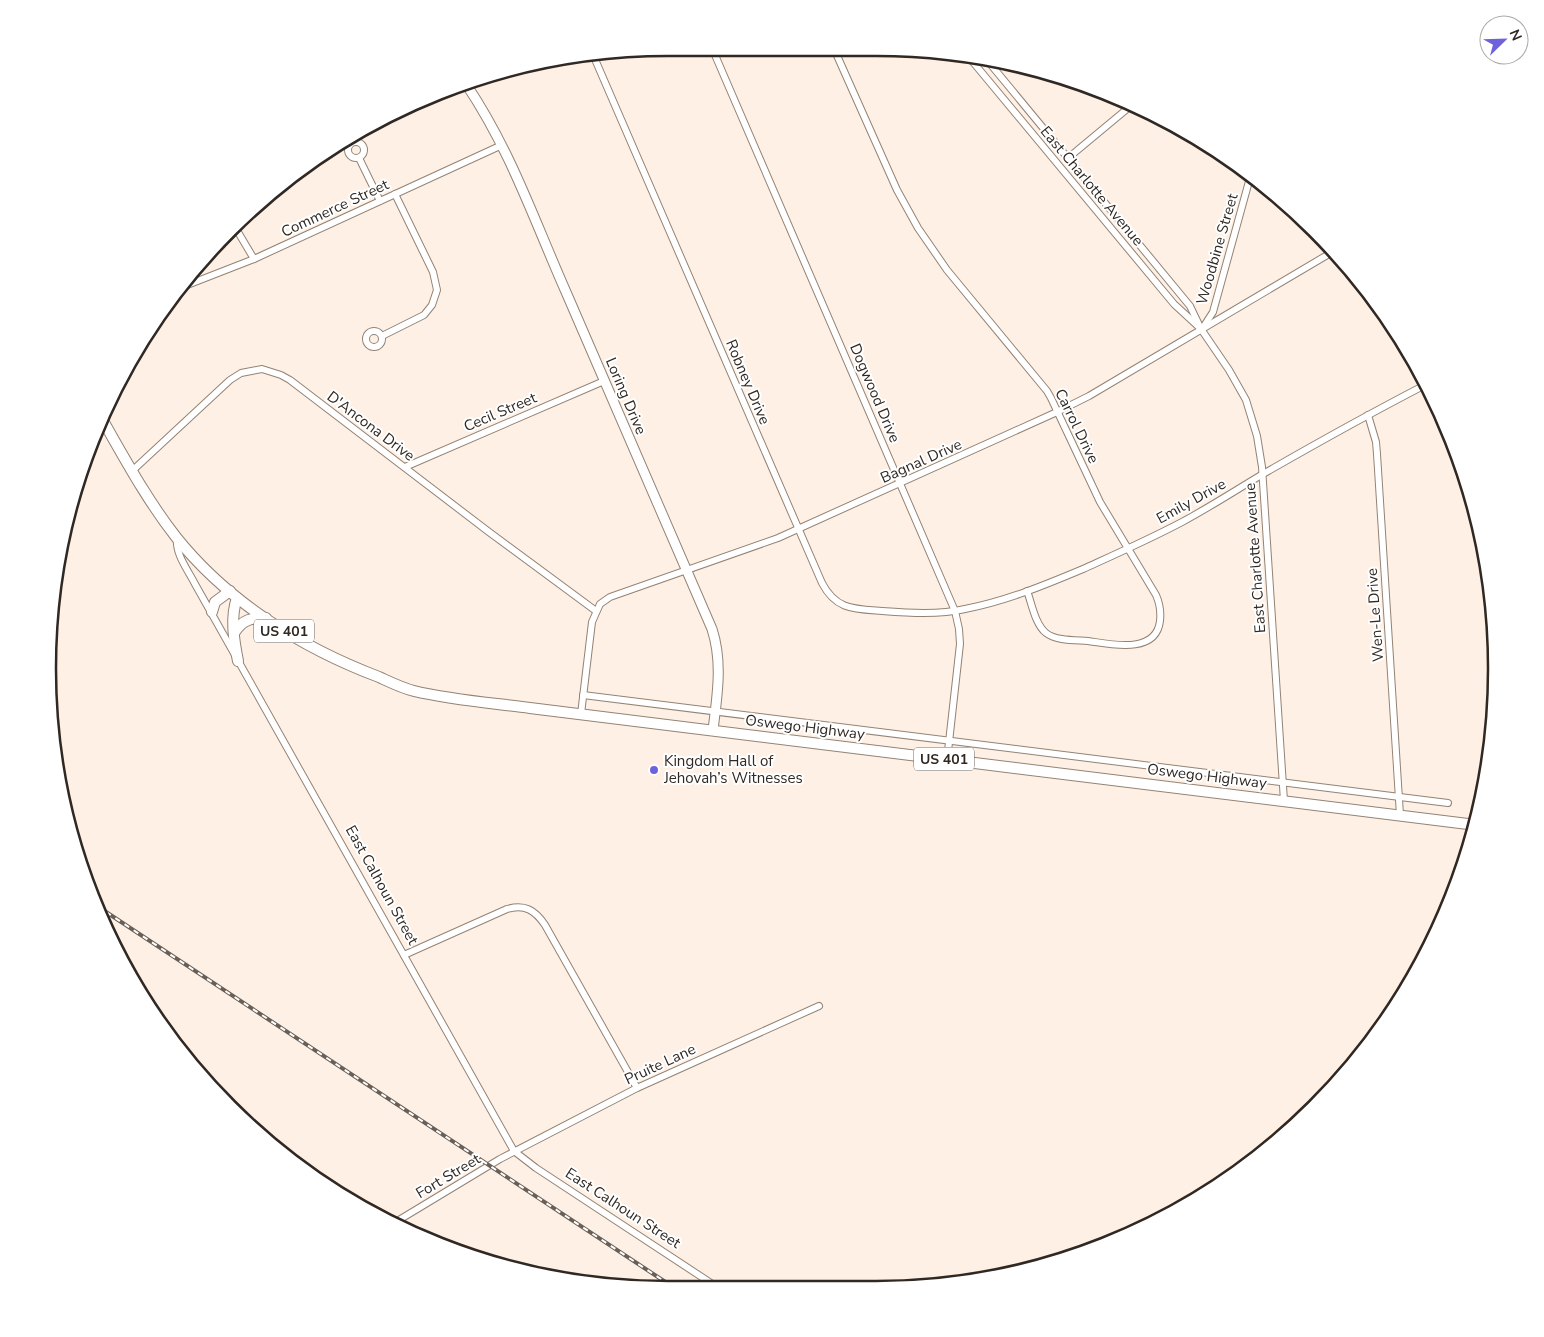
<svg xmlns="http://www.w3.org/2000/svg" width="1544" height="1337" font-family="'Nunito Sans',sans-serif">
<rect width="100%" height="100%" fill="#fef0e4"/>
<g fill="none" stroke-linecap="round" stroke-linejoin="round">
<g stroke="#938375" stroke-width="8">
<g id="street">
<polyline points="712,48 955,611 959,629 960,644 947,760"/>
<path d="M835 51 897 190 918 228 947 270 1047 391 1051 398 1100 502 1156 595C1160 604 1161 612 1160 621 1156 655 1110 644 1088 641 1076 640 1056 641 1046 633 1035 624 1032 604 1027 591"/>
<polyline points="968,56 1174,304 1200,328"/>
<path d="M594 57 822 583C836 610 854 609 882 611 909 613 939 615 965 609 1006 601 1045 585 1083 569 1116 554 1150 539 1182 522 1210 507 1236 490 1263 474 1317 443 1371 413 1425 385"/>
<polyline points="987,60 1190,306 1201,329 1229,370 1246,400 1257,436 1262,467 1284,801"/>
<circle cx="356" cy="150" r="8"/>
<polyline points="359,158 380,201"/>
<polyline points="1068,158 1133,104"/>
<polyline points="235,227 254,259"/>
<polyline points="177,289 254,259 502,145"/>
<polyline points="1204,326 1213,312 1251,174"/>
<circle cx="374" cy="339" r="8"/>
<polyline points="382,336 424,315 432,305 437,290 433,272 395,194"/>
<polyline points="1368,415 1376,442 1377,454 1400,815"/>
<polyline points="405,467 604,381"/>
<polyline points="132,471 230,380 241,373 262,369 281,375 290,380 489,532 596,611"/>
<path d="M177 538C175 554 188 570 195 584L514 1151 536 1168 720 1289"/>
<polyline points="583,695 1448,803"/>
<polyline points="581,714 592,622 600,604 610,597 778,538 1057,412 1089,396 1334,251"/>
<path d="M404 955 507 909C525 904 535 910 545 925L637 1088"/>
<polyline points="394,1223 500,1159 637,1088 819,1006"/>
</g>
</g>
<g stroke="#938375" stroke-width="11">
<path id="secondary" d="M466 84C511 151 534 220 566 292 614 405 663 517 712 629 723 663 717 696 713 730"/>
</g>
<g stroke="#938375" stroke-width="12">
<g id="primary">
<path d="M102 419C125 459 147 500 176 537 228 602 302 648 379 677 390 682 402 688 414 691 452 700 492 703 530 708L1476 825"/>
<path d="M237 598C230 617 234 641 238 661"/>
<polyline points="212,612 215,602 230,591"/>
<path d="M234 633C243 619 251 618 266 618"/>
</g>
</g>
<use href="#street" stroke="#fff" stroke-width="6"/>
<use href="#secondary" stroke="#fff" stroke-width="9"/>
<use href="#primary" stroke="#fff" stroke-width="10"/>
<g stroke="#685f58" stroke-width="4">
<polyline id="rail" points="97,906 676,1289"/>
</g>
<use href="#rail" stroke="#fff" stroke-width="2" stroke-dasharray="5.5" stroke-linecap="butt"/>
</g>
<circle fill="#6d62dc" stroke="#fff" stroke-width="2" cx="654" cy="770" r="5"/>
<g text-anchor="middle" stroke-width="4" stroke-linejoin="round" paint-order="stroke">
<g fill="#fff" stroke="#6d6865" stroke-width="1">
<rect x="254" y="619.5" width="60" height="23" rx="4"/>
<rect x="914" y="747.5" width="60" height="23" rx="4"/>
</g>
<g font-size="14" font-weight="bold" fill="#2f2823">
<text x="284" y="636">US 401</text>
<text x="944" y="764">US 401</text>
</g>
<g font-size="15" fill="#2f2823" stroke="#fff">
<text transform="translate(1092 186) rotate(50)" y="5">East Charlotte Avenue</text>
<text transform="translate(335 208) rotate(-25)" y="5">Commerce Street</text>
<text transform="translate(1217 249) rotate(-74)" y="5">Woodbine Street</text>
<text transform="translate(748 382) rotate(67)" y="5">Robney Drive</text>
<text transform="translate(875 393) rotate(67)" y="5">Dogwood Drive</text>
<text transform="translate(626 396) rotate(67)" y="5">Loring Drive</text>
<text transform="translate(500 412) rotate(-23)" y="5">Cecil Street</text>
<text transform="translate(371 426) rotate(37)" y="5">D'Ancona Drive</text>
<text transform="translate(1077 426) rotate(64)" y="5">Carrol Drive</text>
<text transform="translate(921 461) rotate(-24)" y="5">Bagnal Drive</text>
<text transform="translate(1191 501) rotate(-29)" y="5">Emily Drive</text>
<text transform="translate(1255 558) rotate(-94)" y="5">East Charlotte Avenue</text>
<text transform="translate(1375 615) rotate(-94)" y="5">Wen-Le Drive</text>
<text transform="translate(805 727) rotate(7)" y="5">Oswego Highway</text>
<text transform="translate(1207 776) rotate(7)" y="5">Oswego Highway</text>
<text transform="translate(382 885) rotate(61)" y="5">East Calhoun Street</text>
<text transform="translate(660 1064) rotate(-25)" y="5">Pruite Lane</text>
<text transform="translate(448 1176) rotate(-31)" y="5">Fort Street</text>
<text transform="translate(623 1208) rotate(33)" y="5">East Calhoun Street</text>
</g>
<g font-size="15" fill="#2f2823" stroke="#fff" text-anchor="start">
<text x="664" y="766">Kingdom Hall of<tspan x="664" dy="17">Jehovah’s Witnesses</tspan></text>
</g>
</g>
<path d="M0 0H1544V1337H0ZM668 56H876A612 612 0 0 1 1488 668V669A612 612 0 0 1 876 1281H668A612 612 0 0 1 56 669V668A612 612 0 0 1 668 56Z" fill="#fff" fill-rule="evenodd"/>
<path fill="none" stroke="#2f2823" stroke-width="2.5" d="M668 56H876A612 612 0 0 1 1488 668V669A612 612 0 0 1 876 1281H668A612 612 0 0 1 56 669V668A612 612 0 0 1 668 56Z"/>
<g transform="translate(1504 40) rotate(67)"><circle r="24" fill="#ffffff" stroke="#aca9a7"/>
<path d="M0-4L9 19L0 12L-9 19Z" fill="#6d62dc"/>
<text y="-8" font-size="14" font-weight="bold" text-anchor="middle" fill="#2f2823">N</text>
</g>
</svg>
